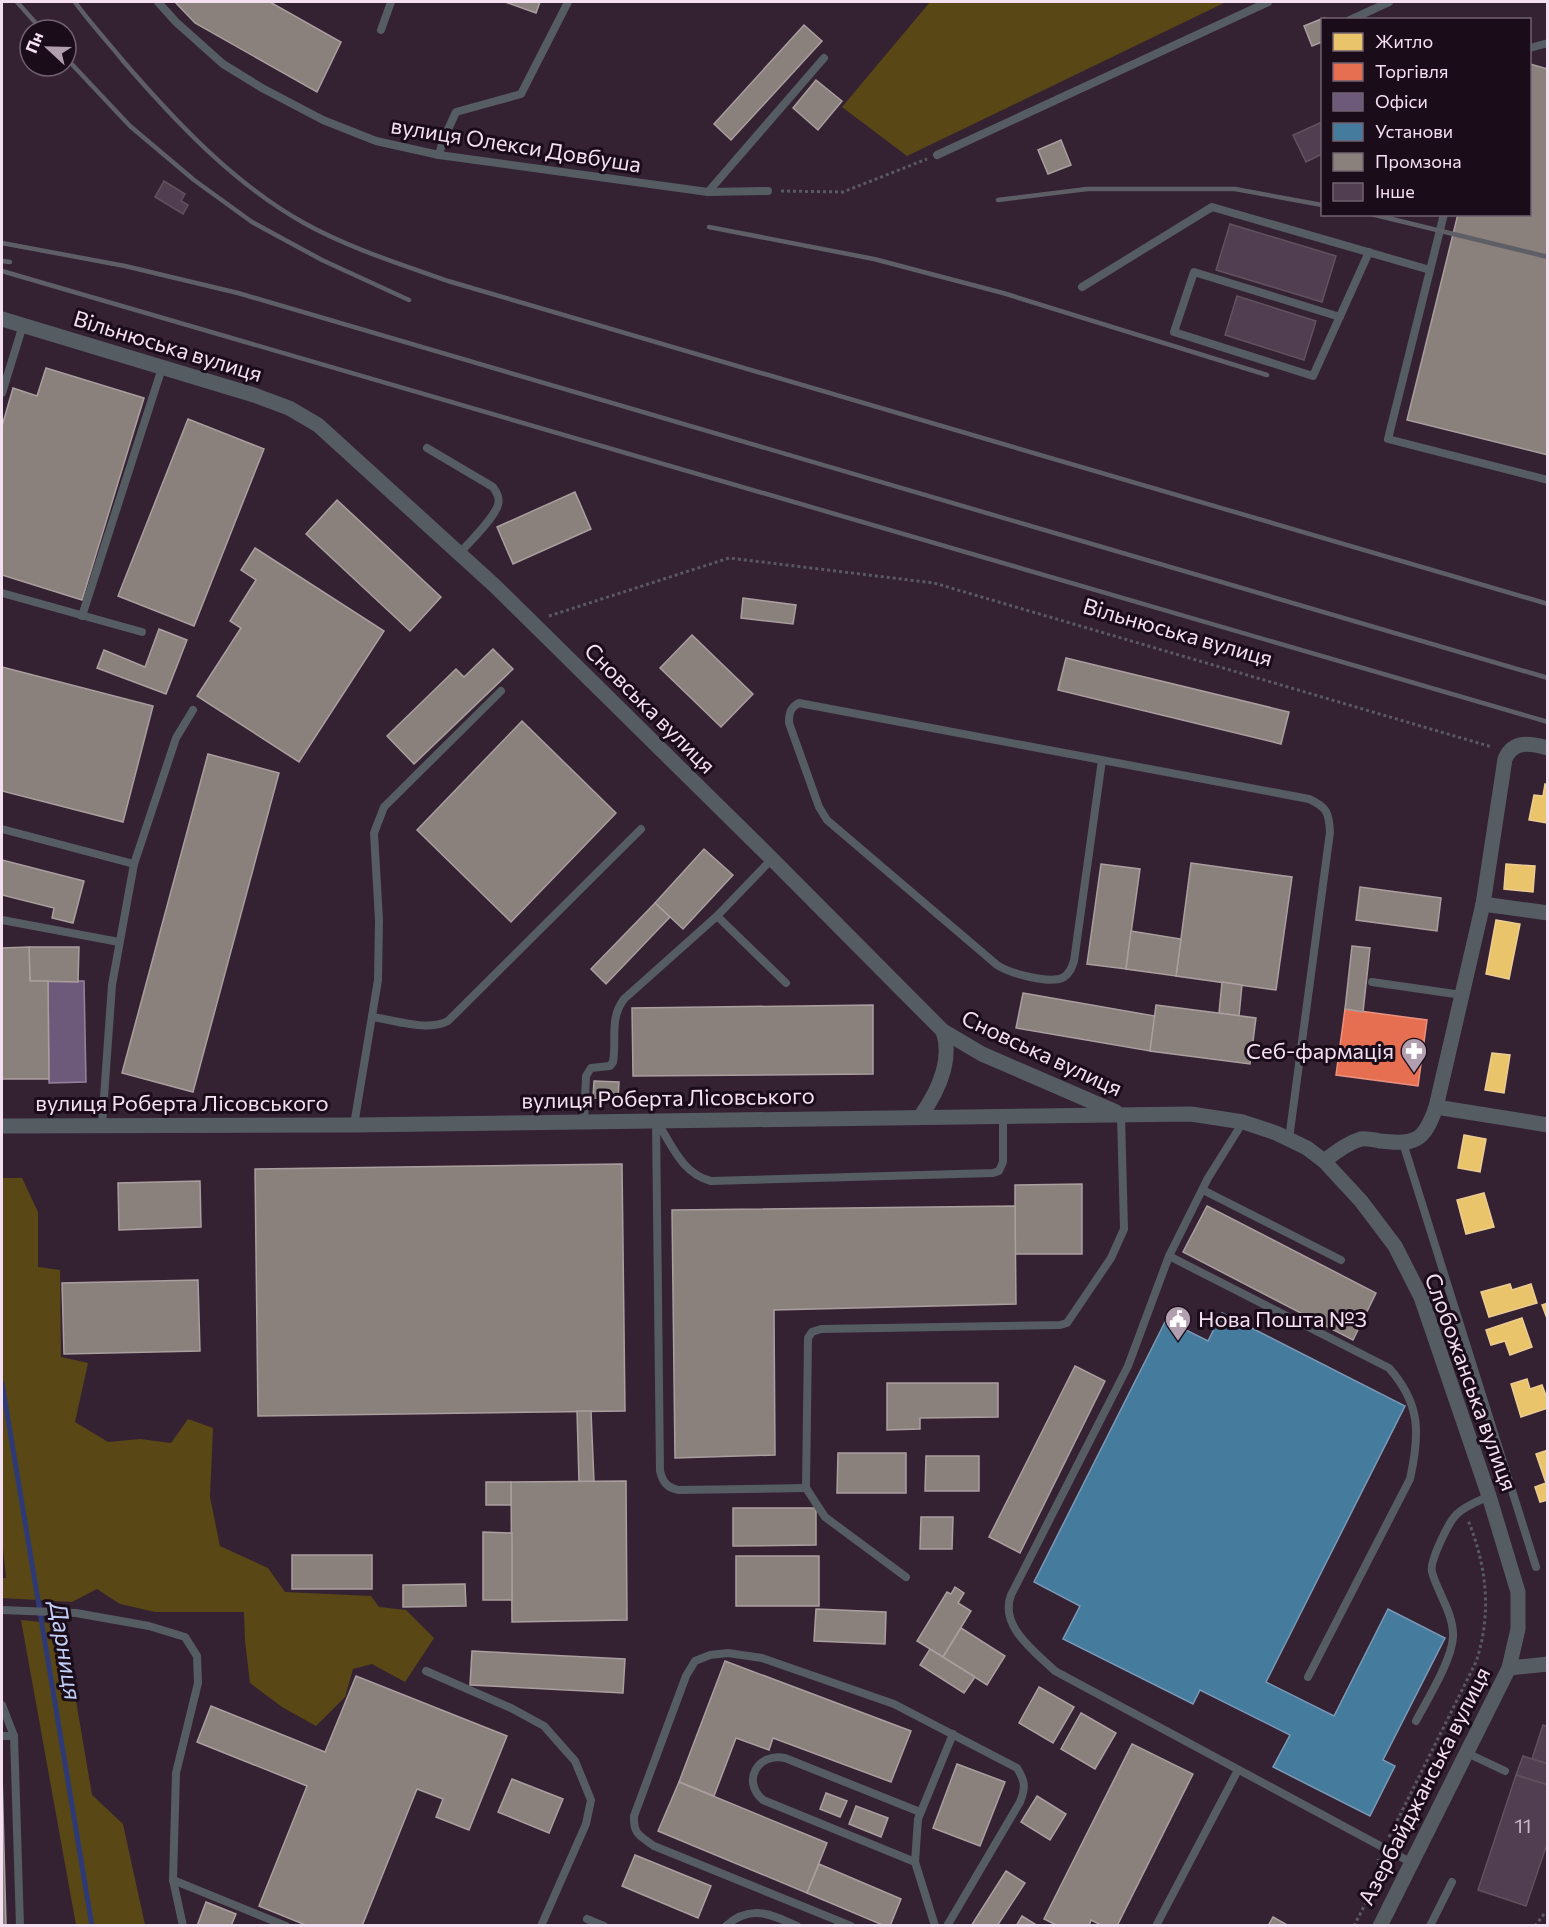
<svg xmlns="http://www.w3.org/2000/svg" width="1549" height="1927" font-family="Commissioner,sans-serif">
<rect width="100%" height="100%" fill="#342232"/>
<g fill="#5a4716">
<polygon points="930,2 929,2 1226,2 907,156 842,107"/>
<polygon points="2,1178 22,1178 38,1212 38,1267 60,1270 61,1357 88,1363 75,1422 108,1442 140,1439 171,1443 188,1419 213,1428 210,1497 220,1546 268,1568 285,1592 371,1596 379,1607 406,1610 434,1638 405,1682 372,1664 353,1669 345,1697 316,1726 282,1707 250,1683 245,1641 244,1612 155,1612 120,1604 97,1589 72,1602 2,1598 2,1578 6,1578 2,1539"/>
<polygon points="21,1620 63,1624 92,1795 123,1824 145,1925 76,1925"/>
</g>
<g fill="#e9c46a" stroke="#edcc93" stroke-width="1.5">
<polygon points="1545,784 1548,785 1548,823 1529,820 1534,795 1543,796"/>
<polygon points="1506,864 1535,866 1533,892 1504,889"/>
<polygon points="1496,920 1520,924 1509,979 1486,974"/>
<polygon points="1492,1053 1510,1055 1504,1093 1485,1090"/>
<polygon points="1464,1135 1486,1139 1480,1172 1458,1168"/>
<polygon points="1484,1193 1494,1227 1466,1234 1457,1200"/>
<polygon points="1510,1284 1512,1290 1531,1284 1537,1303 1489,1317 1481,1292"/>
<polygon points="1548,1303 1548,1321 1542,1305"/>
<polygon points="1522,1318 1532,1347 1510,1355 1505,1341 1491,1345 1486,1330"/>
<polygon points="1527,1379 1530,1389 1542,1385 1548,1401 1548,1408 1521,1417 1511,1384"/>
<polygon points="1548,1450 1548,1500 1540,1502 1535,1487 1546,1483 1536,1454"/>
</g>
<polygon fill="#e76f51" stroke="#eb9181" stroke-width="1.5" points="1345,1009 1427,1020 1418,1086 1336,1075"/>
<polygon fill="#6d597a" stroke="#96829e" stroke-width="1.5" points="48,981 84,981 86,1082 49,1083"/>
<polygon fill="#457b9d" stroke="#7a99b6" stroke-width="1.5" points="1222,1313 1405,1406 1266,1682 1334,1716 1388,1609 1445,1638 1383,1760 1395,1766 1370,1816 1273,1767 1290,1735 1200,1690 1193,1704 1063,1639 1080,1606 1034,1582 1166,1320 1208,1341"/>
<g fill="#8a817c" stroke="#aa9e9f" stroke-width="1.5">
<polygon points="175,2 270,2 341,42 317,92 195,23"/>
<polygon points="505,2 540,2 536,13"/>
<polygon points="1324,18 1322,42 1312,46 1304,26"/>
<polygon points="804,25 822,41 731,140 714,124"/>
<polygon points="1530,64 1548,69 1548,455 1407,420 1458,214 1530,214"/>
<polygon points="816,80 842,101 818,130 793,108"/>
<polygon points="1061,140 1071,165 1048,174 1038,150"/>
<polygon points="46,368 144,398 82,600 2,575 2,426 13,388 37,396"/>
<polygon points="188,419 264,449 194,626 118,596"/>
<polygon points="575,492 591,529 513,564 497,527"/>
<polygon points="337,500 441,597 410,631 306,534"/>
<polygon points="255,548 384,631 299,762 197,696 241,628 230,621 256,580 241,570"/>
<polygon points="743,598 796,605 793,624 741,618"/>
<polygon points="159,629 187,640 166,694 97,668 104,650 145,667"/>
<polygon points="692,635 753,694 721,727 660,668"/>
<polygon points="493,649 513,669 414,764 387,736 456,669 464,677"/>
<polygon points="1066,658 1289,712 1281,744 1058,690"/>
<polygon points="2,667 153,706 123,822 2,791"/>
<polygon points="522,721 616,813 511,922 417,830"/>
<polygon points="208,754 279,773 193,1092 122,1073"/>
<polygon points="704,849 733,875 683,929 655,903"/>
<polygon points="2,860 84,881 73,923 52,918 54,908 2,895"/>
<polygon points="1191,863 1292,877 1276,990 1176,976"/>
<polygon points="1101,864 1140,869 1126,969 1087,964"/>
<polygon points="1360,887 1441,898 1437,931 1356,920"/>
<polygon points="655,903 670,917 606,984 591,969"/>
<polygon points="1131,931 1181,939 1176,976 1126,969"/>
<polygon points="1352,946 1370,948 1363,1012 1345,1009"/>
<polygon points="29,947 79,947 78,982 30,981"/>
<polygon points="29,947 30,981 48,981 49,1079 2,1079 2,948"/>
<polygon points="1222,982 1242,985 1239,1016 1219,1013"/>
<polygon points="1023,993 1155,1016 1150,1051 1016,1028"/>
<polygon points="873,1005 873,1074 633,1076 632,1008"/>
<polygon points="1156,1005 1256,1018 1250,1064 1150,1051"/>
<polygon points="594,1081 619,1082 618,1099 593,1098"/>
<polygon points="622,1164 625,1411 258,1416 255,1169"/>
<polygon points="200,1181 201,1227 119,1230 118,1183"/>
<polygon points="1082,1184 1082,1254 1015,1254 1015,1185"/>
<polygon points="1015,1206 1016,1304 774,1310 775,1455 675,1458 672,1210"/>
<polygon points="1207,1206 1376,1293 1353,1340 1183,1252"/>
<polygon points="198,1280 200,1351 64,1354 62,1283"/>
<polygon points="1075,1366 1105,1381 1020,1553 989,1537"/>
<polygon points="887,1383 998,1383 998,1417 920,1418 920,1429 887,1430"/>
<polygon points="577,1411 591,1411 594,1482 579,1482"/>
<polygon points="838,1453 906,1453 906,1493 837,1493"/>
<polygon points="926,1456 979,1456 979,1491 925,1491"/>
<polygon points="626,1481 627,1620 512,1622 511,1482"/>
<rect x="486" y="1482" width="25" height="23"/>
<polygon points="733,1508 816,1508 816,1545 733,1546"/>
<polygon points="921,1517 953,1517 952,1549 920,1549"/>
<polygon points="483,1532 512,1533 512,1600 483,1600"/>
<rect x="292" y="1555" width="80" height="34"/>
<rect x="736" y="1556" width="83" height="50"/>
<polygon points="465,1584 466,1606 403,1607 403,1585"/>
<polygon points="955,1587 964,1593 958,1603 971,1611 943,1657 917,1641 947,1592 951,1594"/>
<polygon points="816,1609 886,1612 885,1644 814,1641"/>
<polygon points="961,1628 1005,1656 987,1685 943,1657"/>
<polygon points="930,1649 975,1677 964,1693 920,1665"/>
<polygon points="472,1651 625,1659 623,1693 470,1685"/>
<polygon points="725,1661 911,1731 891,1782 773,1738 769,1750 736,1738 714,1796 679,1782"/>
<polygon points="356,1676 507,1736 469,1830 436,1817 443,1799 417,1789 362,1926 308,1926 259,1906 307,1786 197,1742 211,1706 325,1752"/>
<polygon points="1039,1687 1074,1707 1053,1743 1019,1723"/>
<polygon points="1081,1713 1116,1733 1095,1769 1061,1749"/>
<polygon points="1132,1744 1193,1774 1117,1926 1103,1926 1091,1920 1089,1926 1058,1926 1044,1919"/>
<polygon points="957,1764 1005,1782 980,1846 933,1828"/>
<polygon points="2,1773 6,1925 2,1925"/>
<polygon points="512,1779 563,1799 549,1833 498,1812"/>
<polygon points="679,1782 827,1843 807,1893 658,1831"/>
<polygon points="826,1793 847,1801 840,1817 820,1809"/>
<polygon points="1037,1796 1066,1814 1050,1840 1021,1822"/>
<polygon points="856,1806 888,1818 881,1837 849,1824"/>
<polygon points="635,1855 711,1886 698,1918 622,1886"/>
<polygon points="819,1864 901,1899 890,1926 885,1926 807,1893"/>
<polygon points="1006,1871 1025,1883 997,1926 971,1926"/>
<polygon points="206,1902 236,1914 231,1926 197,1926"/>
<polygon points="1022,1916 1038,1926 1016,1926"/>
<polygon points="1273,1917 1289,1926 1268,1926"/>
</g>
<g fill="none" stroke-linecap="round" stroke-linejoin="round">
<polyline stroke="#2d3a76" stroke-width="5" points="2,1383 92,1926"/>
</g>
<g fill="#513e50" stroke="#615260" stroke-width="1.5">
<polygon points="1322,122 1322,154 1306,162 1293,135"/>
<polygon points="164,181 185,194 181,201 188,205 183,214 155,197"/>
<polygon points="1230,224 1336,256 1322,302 1216,270"/>
<polygon points="1237,296 1316,321 1304,360 1225,335"/>
<polygon points="1543,1725 1548,1727 1548,1764 1532,1759"/>
<polygon points="1523,1756 1548,1764 1548,1785 1516,1775"/>
<polygon points="1516,1775 1548,1785 1548,1841 1526,1906 1478,1890"/>
</g>
<g fill="none" stroke-linecap="round" stroke-linejoin="round">
<g stroke="#595a61" stroke-width="3" stroke-dasharray="3 3" stroke-linecap="butt">
<polyline points="781,191 843,192 927,159"/>
<polyline points="549,616 729,558 934,583 1492,747"/>
<path d="M1389 1837 1476 1662C1492 1614 1487 1567 1468 1520"/>
<polyline points="1354,1926 1379,1877 1378,1859"/>
<polyline points="1535,1926 1544,1914 1548,1913"/>
</g>
<g stroke="#555c62" stroke-width="8">
<polyline points="158,2 176,22 223,64 262,88 323,120 376,141 439,155 708,192 768,191"/>
<polyline points="1350,20 1389,2"/>
<polyline points="381,30 391,2"/>
<polyline points="1530,48 1548,43"/>
<polyline points="439,155 443,140 456,112 521,94 568,2"/>
<polyline points="937,155 1268,2"/>
<polyline points="708,192 824,58"/>
<polyline points="1444,214 1388,439 1548,480"/>
<polyline points="1082,287 1212,207 1430,270"/>
<polyline points="1340,317 1194,272 1174,332 1313,376 1369,252"/>
<polyline points="2,393 23,325"/>
<path d="M427 448 493 487C497 493 500 498 498 505 493 520 470 541 459 554"/>
<polyline points="2,593 142,632"/>
<polyline points="82,616 162,368"/>
<path d="M1102 760 1074 961C1072 967 1070 973 1064 977 1051 985 1009 973 997 965L827 820 819 807 789 723C789 713 790 708 799 703L1309 799C1327 807 1329 813 1330 832L1289 1139"/>
<polyline points="2,829 134,864"/>
<polyline points="717,916 786,983"/>
<polyline points="2,920 119,942"/>
<polyline points="1372,982 1462,995"/>
<path d="M372 1017C395 1020 427 1032 448 1021L641 829"/>
<path d="M656 1121 660 1471C663 1483 667 1487 678 1490L806 1488"/>
<path d="M584 1122 586 1076 591 1068 610 1066 613 1062C617 1039 609 1019 624 999L717 916 772 859"/>
<path d="M657 1122C672 1145 682 1174 711 1181L993 1173 999 1171 1003 1162V1116"/>
<path d="M1243 1122 1208 1178 1169 1256 1128 1366 1011 1595C999 1626 1035 1652 1055 1671L1412 1863"/>
<polyline points="102,1125 112,985 134,864 176,738 193,710"/>
<polyline points="354,1125 378,980 379,920 374,833 384,807 501,691"/>
<polyline points="1403,1143 1536,1567"/>
<polyline points="1203,1190 1341,1260"/>
<path d="M1169 1256 1389 1368C1421 1404 1420 1434 1410 1479L1308 1677"/>
<polyline points="906,1577 825,1517 806,1488 808,1338 812,1332 821,1329 1060,1325 1067,1323 1111,1258 1124,1229 1121,1115"/>
<polyline points="2,1610 76,1613 149,1626 185,1637 197,1656 198,1683 176,1773 173,1880 183,1926"/>
<polyline points="426,1671 511,1708 544,1726 575,1761 591,1800 586,1824 541,1926"/>
<polyline points="2,1705 14,1736"/>
<path d="M1416 1721C1427 1700 1452 1660 1453 1637 1454 1614 1438 1594 1432 1572 1429 1562 1449 1521 1457 1514 1465 1506 1479 1501 1489 1496"/>
<polyline points="2,1736 14,1736 20,1926"/>
<polyline points="1467,1753 1505,1771"/>
<path d="M915 1862 763 1800C741 1781 758 1752 785 1758L920 1812"/>
<polyline points="173,1880 286,1926"/>
<polyline points="587,1919 604,1926"/>
<polyline points="1157,1924 1238,1770"/>
<path d="M726 1926C750 1904 771 1914 797 1926"/>
<path d="M851 1926 654 1846C640 1836 633 1834 634 1816L686 1676 695 1661 710 1655 728 1653 762 1658 894 1704 1017 1768C1025 1781 1026 1787 1020 1802L947 1926"/>
<polyline points="935,1926 915,1862 918,1819 953,1734"/>
<polyline points="1430,1926 1452,1882"/>
</g>
<g stroke="#555c62" stroke-width="15">
<polyline points="2,319 254,395 289,408 318,425 495,586 772,859 943,1031 982,1054 1116,1112"/>
<polyline points="1483,904 1548,913"/>
<polyline points="1436,1107 1548,1125"/>
<path d="M920 1117C937 1093 953 1060 943 1031"/>
<polyline points="2,1126 354,1125 1191,1114 1243,1122 1276,1133 1307,1148 1324,1161 1361,1201 1395,1246 1421,1297 1489,1496 1518,1592 1518,1629 1509,1668 1380,1926"/>
<path d="M1324 1161C1336 1152 1347 1143 1361 1139 1367 1138 1374 1140 1380 1141 1415 1145 1424 1142 1436 1107L1483 904 1505 759C1513 740 1530 743 1548 748"/>
<polyline points="1509,1668 1548,1664"/>
</g>
<g stroke="#5e5f66" stroke-width="4.5">
<polyline points="17,2 42,30"/>
<path d="M75 2C90 23 108 42 124 62 176 122 234 184 304 223 349 248 400 264 448 281L1548 604"/>
<polyline points="66,58 130,126 194,180 252,222 322,260 409,300"/>
<polyline points="998,200 1087,189 1235,189 1322,205"/>
<polyline points="1371,214 1548,257"/>
<polyline points="709,227 874,259 1003,293 1267,375"/>
<polyline points="2,243 125,266 238,293 1548,678"/>
<polyline points="2,261 10,262"/>
<polyline points="2,271 1548,722"/>
</g>
</g>
<defs>
<g id="pharmacy-pin" transform="scale(1.35)"><path d="M0 17L-7.5 6A9.5 9.5 0 1 1 7.5 6Z" fill="#b19eaf" stroke="#1a0c19"/><path d="M-2-6h4v4h4v4h-4v4h-4v-4h-4v-4h4Z" fill="#fff"/></g>
<g id="civic-pin" transform="scale(1.35)"><path d="M0 17L-7.5 6A9.5 9.5 0 1 1 7.5 6Z" fill="#b19eaf" stroke="#1a0c19"/><path d="M-.6-6.5H3V-4.5H.6V-3L4-1V1h2V6H-6V1h2V-1L-.6-3ZM-1.2 2.5V6h2.4V2.5Z" fill="#fff"/></g>
</defs>
<g fill-rule="evenodd">
<use href="#pharmacy-pin" x="1414" y="1051"/>
<use href="#civic-pin" x="1178" y="1319"/>
</g>
<g text-anchor="middle" stroke-width="6" stroke-linejoin="round" paint-order="stroke">
<g font-size="20" fill="#ccb8ca">
<text x="1523" y="1833">11</text>
</g>
<g font-size="22" fill="#f5e0f2" stroke="#1a0c19">
<text transform="translate(516 145) rotate(9)" y="8">вулиця Олекси Довбуша</text>
<text transform="translate(168 346) rotate(17)" y="8">Вільнюська вулиця</text>
<text transform="translate(1178 632) rotate(16)" y="8">Вільнюська вулиця</text>
<text transform="translate(650 708) rotate(45)" y="8">Сновська вулиця</text>
<text transform="translate(1042 1053) rotate(25)" y="8">Сновська вулиця</text>
<text transform="translate(668 1098) rotate(-1)" y="8">вулиця Роберта Лісовського</text>
<text x="182" y="1111">вулиця Роберта Лісовського</text>
<text transform="translate(1471 1382) rotate(70)" y="8">Слобожанська вулиця</text>
<text transform="translate(1424 1786) rotate(-63)" y="8">Азербайджанська вулиця</text>
</g>
<g font-size="22" fill="#f5e0f2" stroke="#1a0c19" text-anchor="end">
<text x="1394" y="1059">Себ-фармація</text>
<text x="1198" y="1327" text-anchor="start">Нова Пошта №3</text>
</g>
<g font-size="24" font-style="italic" fill="#c1cff6" stroke="#1a0c19">
<text transform="translate(65 1651) rotate(81)" y="8">Дарниця</text>
</g>
</g>
<rect width="1549" height="1927" fill="none" stroke="#f5e0f2" stroke-width="6"/>
<rect x="1321" y="18" width="210" height="198" fill="#1a0c19" stroke="#726170" stroke-width="1.5"/>
<rect x="1333" y="33" width="30" height="18" fill="#e9c46a" stroke="#726170" stroke-width="1.5"/>
<text x="1375" y="48" font-size="18" fill="#f5e0f2">Житло</text>
<rect x="1333" y="63" width="30" height="18" fill="#e76f51" stroke="#726170" stroke-width="1.5"/>
<text x="1375" y="78" font-size="18" fill="#f5e0f2">Торгівля</text>
<rect x="1333" y="93" width="30" height="18" fill="#6d597a" stroke="#726170" stroke-width="1.5"/>
<text x="1375" y="108" font-size="18" fill="#f5e0f2">Офіси</text>
<rect x="1333" y="123" width="30" height="18" fill="#457b9d" stroke="#726170" stroke-width="1.5"/>
<text x="1375" y="138" font-size="18" fill="#f5e0f2">Установи</text>
<rect x="1333" y="153" width="30" height="18" fill="#8a817c" stroke="#726170" stroke-width="1.5"/>
<text x="1375" y="168" font-size="18" fill="#f5e0f2">Промзона</text>
<rect x="1333" y="183" width="30" height="18" fill="#513e50" stroke="#726170" stroke-width="1.5"/>
<text x="1375" y="198" font-size="18" fill="#f5e0f2">Інше</text>
<g transform="translate(48 48) rotate(292)"><circle r="28" fill="#1a0c19" stroke="#726170" stroke-width="1.5"/>
<path d="M0-4.5L10 22L0 15L-10 22Z" fill="#b19eaf"/>
<text y="-9" font-size="16" font-weight="bold" text-anchor="middle" fill="#f5e0f2">Пн</text>
</g>
</svg>
